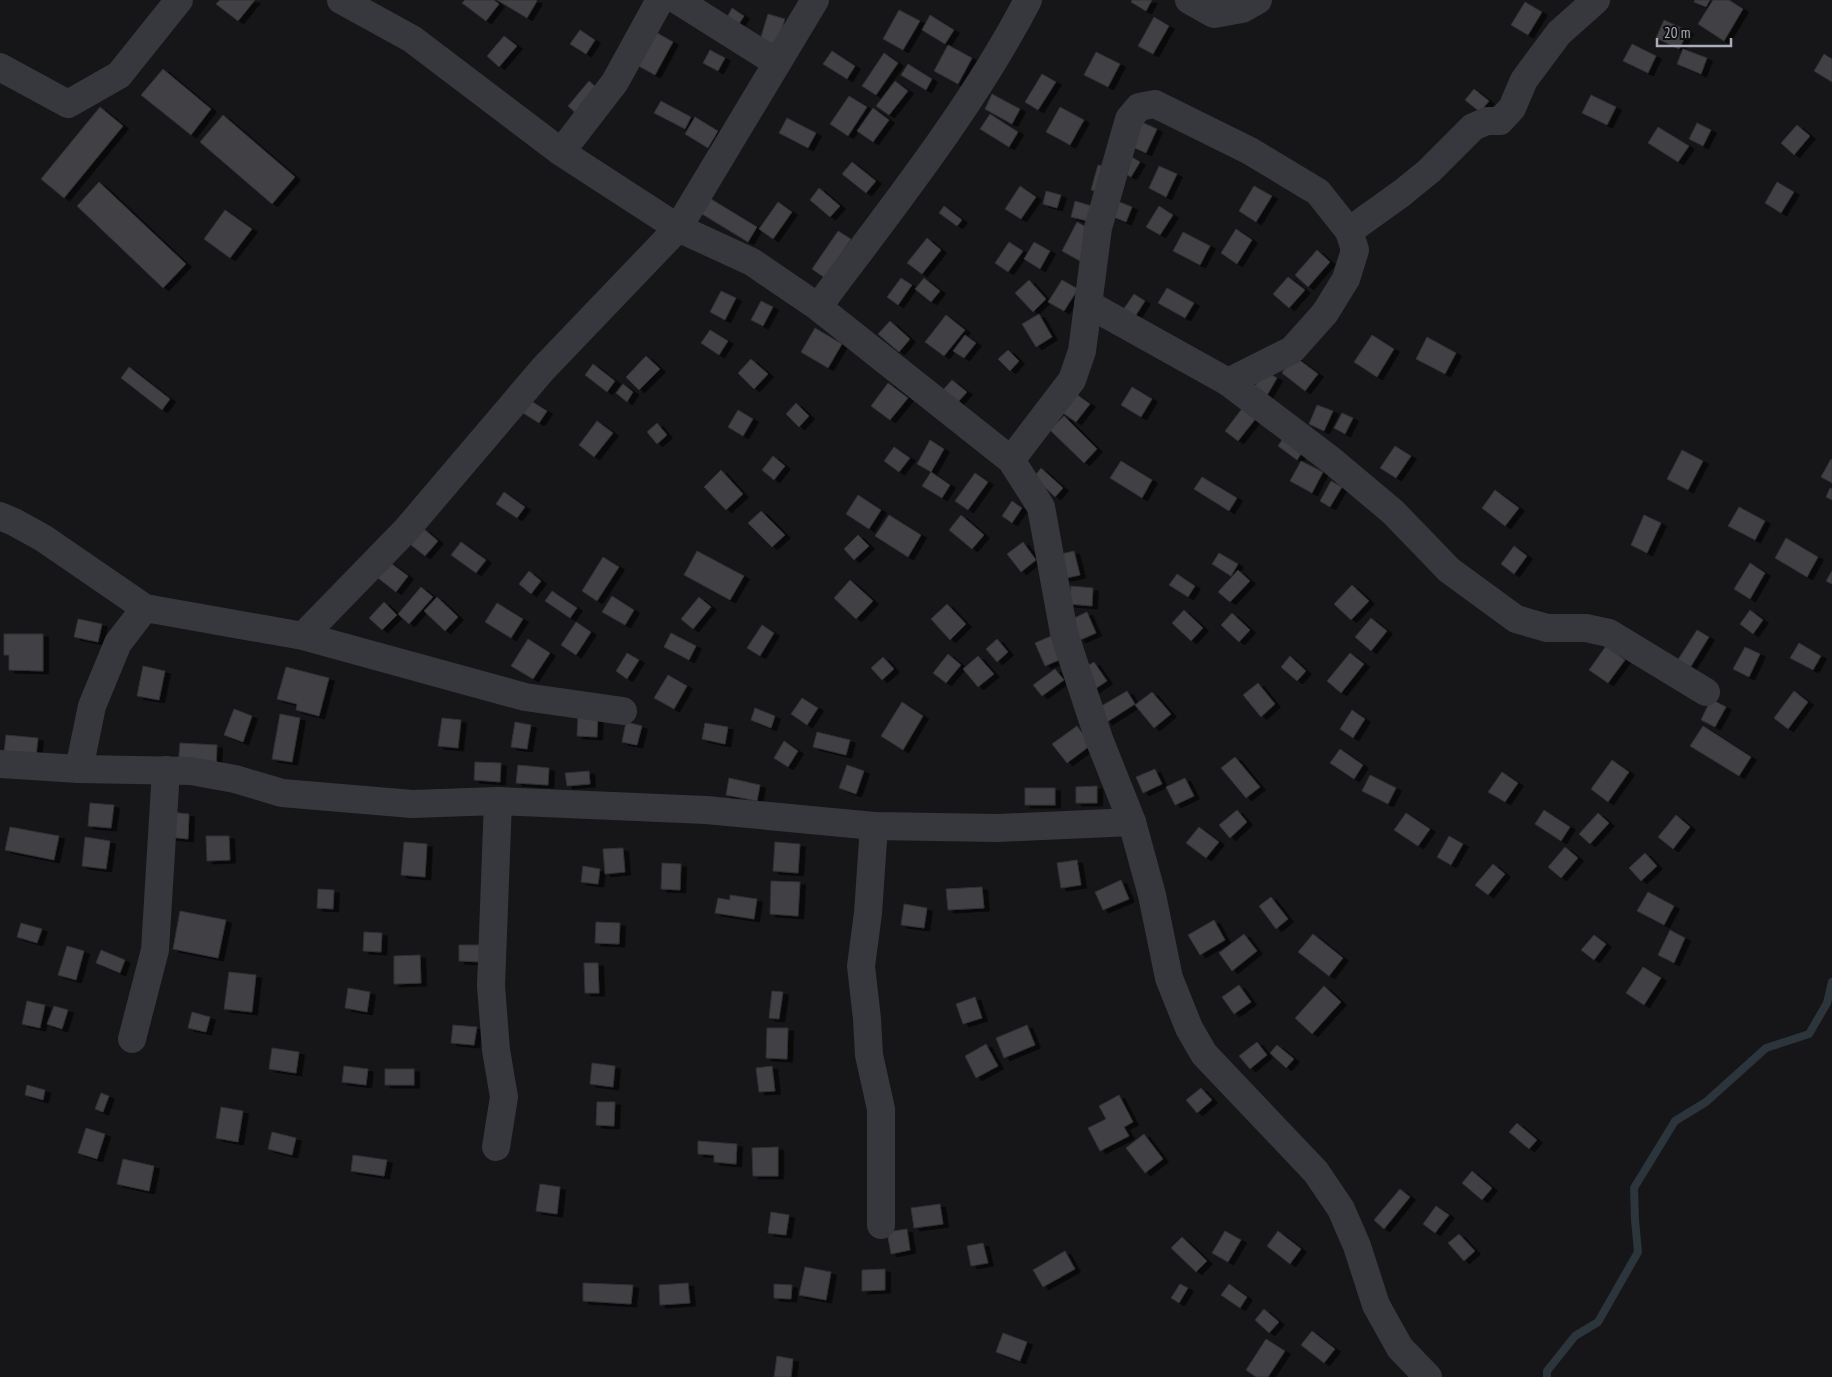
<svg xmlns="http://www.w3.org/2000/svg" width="1832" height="1377" font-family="'PT Sans Narrow',sans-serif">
<defs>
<filter id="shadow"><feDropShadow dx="5.5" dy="3" stdDeviation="0" flood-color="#0009"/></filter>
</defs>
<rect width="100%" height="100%" fill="#161618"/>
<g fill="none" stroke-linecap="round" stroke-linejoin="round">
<polyline stroke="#2c353c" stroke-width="8" points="1547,1377 1547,1371 1575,1336 1598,1322 1638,1252 1635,1220 1634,1188 1675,1121 1706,1102 1766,1048 1809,1034 1827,1003 1832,982"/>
</g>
<g fill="#404145" stroke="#303034" filter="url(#shadow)">
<polygon points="220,0 255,0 238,21 216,4"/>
<polygon points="465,0 494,0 499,4 486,21 462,3"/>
<polygon points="497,0 536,0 537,1 527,18"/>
<polygon points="1132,0 1152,0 1146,11 1131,2"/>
<polygon points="1695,0 1710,0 1706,7 1694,2"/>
<polygon points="1713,0 1729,0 1743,9 1724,41 1698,24"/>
<polygon points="1525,2 1542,12 1528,35 1511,25"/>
<polygon points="732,8 744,16 735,30 724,23"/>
<polygon points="899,10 920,21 903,50 883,39"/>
<polygon points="768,14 785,19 777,45 760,40"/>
<polygon points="930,15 954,30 945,44 922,30"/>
<polygon points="1154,17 1169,26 1153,54 1138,46"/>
<polygon points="1664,20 1688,31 1679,49 1656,38"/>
<polygon points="580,30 595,40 586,54 570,44"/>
<polygon points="652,30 673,42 655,75 633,63"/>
<polygon points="504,36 517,46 499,67 487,56"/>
<polygon points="1632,44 1656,56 1648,73 1623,61"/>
<polygon points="948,45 972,58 958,84 934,71"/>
<polygon points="1683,49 1707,58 1701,74 1677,64"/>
<polygon points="710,50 725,58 718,71 703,63"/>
<polygon points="832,51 855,66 847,79 823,64"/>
<polygon points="1096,52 1120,64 1108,87 1084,75"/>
<polygon points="884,53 898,63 876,95 862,86"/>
<polygon points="1824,54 1832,59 1832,82 1814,71"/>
<polygon points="908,64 932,79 926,90 901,75"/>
<polygon points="163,69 211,109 191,135 141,95"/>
<polygon points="1042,74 1056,82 1038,110 1025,102"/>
<polygon points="589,81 602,92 580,117 568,106"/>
<polygon points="895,81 908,91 889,115 876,106"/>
<polygon points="1474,89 1489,101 1480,112 1465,100"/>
<polygon points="992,94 1020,109 1012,124 985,109"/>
<polygon points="1591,95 1616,107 1607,125 1582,113"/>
<polygon points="849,96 867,107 848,136 830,124"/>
<polygon points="661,101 691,117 685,129 654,113"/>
<polygon points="100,107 123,126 64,198 41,179"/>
<polygon points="1060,107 1084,120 1070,145 1046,132"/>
<polygon points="873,108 889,120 873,142 857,131"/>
<polygon points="990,114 1018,132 1009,147 980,129"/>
<polygon points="223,115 295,177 272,204 200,142"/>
<polygon points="695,117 718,131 708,148 685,134"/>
<polygon points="787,118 816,133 808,148 779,133"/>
<polygon points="1139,121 1157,129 1146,153 1128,145"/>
<polygon points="1697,123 1711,130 1703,146 1689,139"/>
<polygon points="1797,125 1810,136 1794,155 1781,143"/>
<polygon points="1658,127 1689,146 1678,162 1648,143"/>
<polygon points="1130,156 1140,162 1131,177 1121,171"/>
<polygon points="852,162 876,181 866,193 842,174"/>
<polygon points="1098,165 1114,169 1107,194 1091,190"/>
<polygon points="1159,166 1177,174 1166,197 1149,188"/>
<polygon points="99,182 186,264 163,288 77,206"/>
<polygon points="1777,182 1794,192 1781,213 1765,203"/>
<polygon points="1020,186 1036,197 1021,219 1005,209"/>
<polygon points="1254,186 1272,196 1256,222 1239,211"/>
<polygon points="819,188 840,206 830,217 810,200"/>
<polygon points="1046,191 1061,195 1057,208 1043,204"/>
<polygon points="711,199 757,227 748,242 702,214"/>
<polygon points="1112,199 1132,207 1126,222 1106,214"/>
<polygon points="1075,201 1095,207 1092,222 1071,217"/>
<polygon points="778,202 792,212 773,239 759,229"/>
<polygon points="944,206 962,220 957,226 939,213"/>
<polygon points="1159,206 1173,215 1160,235 1146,227"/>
<polygon points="225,210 252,229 230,258 204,239"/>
<polygon points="1077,222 1095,232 1080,261 1062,251"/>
<polygon points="1236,229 1252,240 1237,264 1221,253"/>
<polygon points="838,231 851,239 825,278 812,269"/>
<polygon points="1183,232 1210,246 1200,265 1173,251"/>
<polygon points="927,238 941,250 922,274 907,263"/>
<polygon points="1009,242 1023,251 1008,272 995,263"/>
<polygon points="1034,242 1050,251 1040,269 1024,259"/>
<polygon points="1317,250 1330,262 1308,287 1295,275"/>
<polygon points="1288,277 1305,290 1289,308 1273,294"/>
<polygon points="901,278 912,285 898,305 887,297"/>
<polygon points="924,278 940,291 931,302 915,289"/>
<polygon points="1029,280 1046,299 1033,312 1015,293"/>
<polygon points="1062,280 1078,289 1064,311 1048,302"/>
<polygon points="1167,288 1194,303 1185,318 1158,303"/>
<polygon points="721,291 736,298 725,320 710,312"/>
<polygon points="1134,294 1145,301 1134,318 1123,310"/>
<polygon points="761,301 773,307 763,326 751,320"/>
<polygon points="1039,314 1052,337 1036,347 1022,324"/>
<polygon points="946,315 965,330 944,356 925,342"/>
<polygon points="890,321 910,339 899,352 878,334"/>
<polygon points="815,328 842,344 828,368 801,352"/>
<polygon points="710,330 728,341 719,355 701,343"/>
<polygon points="965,335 976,343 964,358 953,351"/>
<polygon points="1372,335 1394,349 1377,377 1354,362"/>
<polygon points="1427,337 1456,353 1445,374 1416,359"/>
<polygon points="1008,350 1019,361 1010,371 998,359"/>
<polygon points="646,356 660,369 639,390 626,377"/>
<polygon points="1294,356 1318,374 1305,391 1282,373"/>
<polygon points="751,359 768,374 754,389 738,373"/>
<polygon points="593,364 615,381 607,392 585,375"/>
<polygon points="129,367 170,399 162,410 121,378"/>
<polygon points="1265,371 1277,378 1266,397 1253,389"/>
<polygon points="952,380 967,392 957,403 942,391"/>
<polygon points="888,383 908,398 890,420 871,406"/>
<polygon points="623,384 633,392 627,402 616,393"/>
<polygon points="1132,387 1152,399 1141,417 1121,405"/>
<polygon points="1076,394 1090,404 1076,422 1063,413"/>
<polygon points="528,399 547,411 539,423 520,411"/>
<polygon points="796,403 809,416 799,427 786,414"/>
<polygon points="1317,405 1333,411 1324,431 1309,424"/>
<polygon points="1244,406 1257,417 1238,441 1225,431"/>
<polygon points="738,410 753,419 743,436 728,427"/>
<polygon points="1342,413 1353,418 1345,434 1334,428"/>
<polygon points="1064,416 1097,449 1084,463 1050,430"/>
<polygon points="597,421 613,433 594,457 579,445"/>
<polygon points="657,423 667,435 657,444 647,432"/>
<polygon points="1284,437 1303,451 1297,460 1278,446"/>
<polygon points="930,440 944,449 931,472 917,464"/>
<polygon points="1395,446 1411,456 1396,478 1380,468"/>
<polygon points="894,447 910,458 899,472 884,461"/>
<polygon points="1682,450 1703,461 1688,490 1667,479"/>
<polygon points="773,456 785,466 774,480 762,470"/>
<polygon points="1831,459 1832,460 1832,483 1821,477"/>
<polygon points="1121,461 1152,480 1142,498 1110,478"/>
<polygon points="1301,461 1323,472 1312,493 1290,481"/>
<polygon points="1041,468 1063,488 1055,497 1034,477"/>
<polygon points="721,470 743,494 726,510 704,487"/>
<polygon points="931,472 950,485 942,498 922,486"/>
<polygon points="975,473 988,482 968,510 955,501"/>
<polygon points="1202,477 1237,498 1229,511 1194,489"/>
<polygon points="1331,481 1342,487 1330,507 1320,501"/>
<polygon points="1830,488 1832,489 1832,500 1826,497"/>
<polygon points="1495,490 1519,508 1505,526 1482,508"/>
<polygon points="504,492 525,507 517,518 496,504"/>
<polygon points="858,495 881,510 869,529 846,514"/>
<polygon points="1012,501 1022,508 1012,523 1002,516"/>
<polygon points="1739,507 1765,521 1755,540 1728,526"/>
<polygon points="761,511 785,535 772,547 748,523"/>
<polygon points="889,515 921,535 908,557 875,536"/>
<polygon points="961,515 984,535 972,549 949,530"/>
<polygon points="1644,515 1661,523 1647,553 1631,545"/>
<polygon points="424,529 438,541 425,556 411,545"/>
<polygon points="858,535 869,546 854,560 844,549"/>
<polygon points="1786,538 1818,557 1807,577 1775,558"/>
<polygon points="461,542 486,560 476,573 451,555"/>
<polygon points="1023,542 1036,560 1021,572 1007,554"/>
<polygon points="1514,546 1527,556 1514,574 1501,564"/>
<polygon points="697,551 744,576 730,600 684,575"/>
<polygon points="1074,551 1080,575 1062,579 1057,555"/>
<polygon points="1219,553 1238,564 1231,576 1212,564"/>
<polygon points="603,557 619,567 597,601 582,591"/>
<polygon points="389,562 408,576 396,592 378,578"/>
<polygon points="1750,563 1765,573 1750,599 1734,589"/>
<polygon points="1238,570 1250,581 1230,602 1218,592"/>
<polygon points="529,571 541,581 531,594 519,584"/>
<polygon points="1832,571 1832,584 1826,581"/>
<polygon points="1177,574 1195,586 1188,597 1169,585"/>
<polygon points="850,580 873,601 856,619 834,598"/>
<polygon points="1352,585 1369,601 1351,620 1334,604"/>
<polygon points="1071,586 1093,588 1092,606 1069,604"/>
<polygon points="421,587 433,597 409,624 398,614"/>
<polygon points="552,591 577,608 570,618 545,601"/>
<polygon points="612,596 634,610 625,625 602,612"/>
<polygon points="437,597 458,617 445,631 424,611"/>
<polygon points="699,597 711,607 693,629 681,619"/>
<polygon points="384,602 397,615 382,630 369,618"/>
<polygon points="497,603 523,619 511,638 485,622"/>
<polygon points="947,604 966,624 950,640 931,619"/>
<polygon points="1184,610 1203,628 1191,641 1172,623"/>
<polygon points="1750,610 1763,620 1753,634 1740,624"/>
<polygon points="1087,612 1096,633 1080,640 1070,620"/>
<polygon points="1232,613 1250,630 1239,642 1221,625"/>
<polygon points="1371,618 1387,631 1371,651 1355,637"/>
<polygon points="78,619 102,624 98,642 74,637"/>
<polygon points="576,622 591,632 576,655 561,645"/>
<polygon points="762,625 774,633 760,656 747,648"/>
<polygon points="1697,630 1709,637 1685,676 1672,669"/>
<polygon points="671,633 696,646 689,660 664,647"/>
<polygon points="4,634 43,634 43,671 9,670 9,655 4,655"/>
<polygon points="1056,634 1066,657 1045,666 1035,643"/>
<polygon points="528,639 550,653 533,679 511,666"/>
<polygon points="997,639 1008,652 997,662 986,649"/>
<polygon points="1799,643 1821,656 1813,670 1790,658"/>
<polygon points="1606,646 1625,660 1608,683 1589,670"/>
<polygon points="1745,647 1760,654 1749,677 1733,669"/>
<polygon points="627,653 639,660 627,679 616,671"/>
<polygon points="1350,653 1364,664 1341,693 1327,681"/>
<polygon points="948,654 961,665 946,683 933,673"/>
<polygon points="978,656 994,674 978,687 963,669"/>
<polygon points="1290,656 1306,671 1297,681 1281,667"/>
<polygon points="883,657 894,669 882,680 871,668"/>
<polygon points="1094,662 1107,681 1092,691 1079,671"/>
<polygon points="143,666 165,671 159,700 137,696"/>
<polygon points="286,667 329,678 319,716 296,710 297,704 277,699"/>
<polygon points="1055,669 1064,680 1042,696 1033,685"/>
<polygon points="668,675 687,686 674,709 654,698"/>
<polygon points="1258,683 1275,704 1261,717 1243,695"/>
<polygon points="1127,691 1135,704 1107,722 1098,708"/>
<polygon points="1794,691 1808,702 1788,729 1774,718"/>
<polygon points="1152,692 1171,714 1154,728 1135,705"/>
<polygon points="802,698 818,708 807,725 791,714"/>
<polygon points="1711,699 1726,707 1715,727 1701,720"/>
<polygon points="902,702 923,716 903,750 881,736"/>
<polygon points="755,708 775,716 771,728 751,720"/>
<polygon points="234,709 252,716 243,742 224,735"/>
<polygon points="1352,710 1365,719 1353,738 1340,729"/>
<polygon points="578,712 598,713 597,737 577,736"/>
<polygon points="280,714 300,718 292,762 272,759"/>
<polygon points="442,718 461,720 458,748 438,746"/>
<polygon points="515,722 531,725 527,749 511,747"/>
<polygon points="626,722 642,726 637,745 622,742"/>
<polygon points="705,723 728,727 725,744 702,739"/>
<polygon points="1077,726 1091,745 1067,763 1052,744"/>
<polygon points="1703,726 1751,757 1739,776 1690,746"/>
<polygon points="817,732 850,740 846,755 813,747"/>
<polygon points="6,735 38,738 36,756 4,753"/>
<polygon points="784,741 798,751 788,767 774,758"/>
<polygon points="180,743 217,745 216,768 178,765"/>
<polygon points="1340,749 1363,765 1354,779 1330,763"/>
<polygon points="1235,757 1260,787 1246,798 1221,768"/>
<polygon points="1612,760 1629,772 1608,802 1591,789"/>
<polygon points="475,762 501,763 500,782 474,780"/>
<polygon points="518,765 549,768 548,785 516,783"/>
<polygon points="847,765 864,771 856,794 839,788"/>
<polygon points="1155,769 1162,784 1143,793 1136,777"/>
<polygon points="589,771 590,784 567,786 565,773"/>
<polygon points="1502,772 1518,783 1505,802 1488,792"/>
<polygon points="1370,775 1396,788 1388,804 1362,791"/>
<polygon points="729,778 760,785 757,801 726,795"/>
<polygon points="1185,778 1194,796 1175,805 1166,787"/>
<polygon points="1097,786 1097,803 1076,803 1076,787"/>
<rect x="1025" y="788" width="30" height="17"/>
<polygon points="90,803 114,805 111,828 88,826"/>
<polygon points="1237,810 1247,822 1230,838 1219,825"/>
<polygon points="1544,810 1570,827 1561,841 1535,824"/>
<polygon points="170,812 189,814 188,839 168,837"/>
<polygon points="1406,813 1430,829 1418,846 1394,830"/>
<polygon points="1598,813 1609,823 1590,844 1579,834"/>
<polygon points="1676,815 1690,827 1673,849 1658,837"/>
<polygon points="10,827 59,836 54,860 5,850"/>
<polygon points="1199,827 1219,842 1206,858 1186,843"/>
<polygon points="206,836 229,836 230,860 207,861"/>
<polygon points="1449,836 1463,844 1451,865 1437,857"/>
<polygon points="85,837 110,841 106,869 82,866"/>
<polygon points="404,842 427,844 425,877 401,875"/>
<polygon points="775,842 800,844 798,873 773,871"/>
<polygon points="1565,847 1578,858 1561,878 1548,867"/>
<polygon points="623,848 625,872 605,874 603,849"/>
<polygon points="1645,853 1657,866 1641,881 1629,868"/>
<polygon points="1077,860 1081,885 1061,888 1057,863"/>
<polygon points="662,863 681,864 680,890 661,889"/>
<polygon points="1493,864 1505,874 1488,895 1475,885"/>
<polygon points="583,866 600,869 598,884 581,882"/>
<polygon points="1121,880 1129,899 1103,910 1095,892"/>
<polygon points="771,881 800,882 798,916 770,914"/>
<polygon points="982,887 984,908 948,910 946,889"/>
<polygon points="318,889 334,890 333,909 317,908"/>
<polygon points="1648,892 1674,906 1664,925 1637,911"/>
<polygon points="730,895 757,899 754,919 715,913 718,898 730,900"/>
<polygon points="1271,897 1288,919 1276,929 1259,906"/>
<polygon points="904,904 927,908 924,928 901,925"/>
<polygon points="180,911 226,920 218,958 173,949"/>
<polygon points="1214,920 1225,940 1200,955 1188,935"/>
<polygon points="596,922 620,923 619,944 595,943"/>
<polygon points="21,923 42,929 37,943 17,937"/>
<polygon points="1670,930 1685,938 1674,963 1658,955"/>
<polygon points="364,932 382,933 381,952 363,951"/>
<polygon points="1244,934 1257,951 1232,971 1219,953"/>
<polygon points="1313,934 1343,958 1329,976 1298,952"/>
<polygon points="1594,935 1606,944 1594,960 1581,950"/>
<polygon points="459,945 482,945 482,962 459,961"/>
<polygon points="67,946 84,951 76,980 58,975"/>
<polygon points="101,950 125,960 120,973 96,963"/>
<polygon points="420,955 421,983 394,984 394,956"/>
<polygon points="584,963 598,963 599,993 585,993"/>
<polygon points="1643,967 1661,978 1644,1005 1626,993"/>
<polygon points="229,972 256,975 252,1012 224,1009"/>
<polygon points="1239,985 1251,1002 1234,1014 1222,997"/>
<polygon points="1324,986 1341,1002 1312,1034 1295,1018"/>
<polygon points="348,988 370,992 367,1012 345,1008"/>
<polygon points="772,991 783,992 779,1019 769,1018"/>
<polygon points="975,997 982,1018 963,1024 956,1004"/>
<polygon points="27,1001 45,1005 40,1028 22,1024"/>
<polygon points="54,1006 68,1010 62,1029 47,1024"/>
<polygon points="192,1012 210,1017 206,1032 188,1028"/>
<polygon points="453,1025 477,1027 474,1045 451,1043"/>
<polygon points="1027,1025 1035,1045 1004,1058 996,1038"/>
<polygon points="767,1028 788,1028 787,1059 766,1058"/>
<polygon points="1257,1042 1267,1055 1250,1069 1239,1056"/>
<polygon points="986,1044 998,1066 976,1078 965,1056"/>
<polygon points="1277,1045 1294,1059 1286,1068 1270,1053"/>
<polygon points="272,1048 299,1052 296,1073 269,1069"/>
<polygon points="592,1063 615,1066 613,1087 590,1084"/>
<polygon points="344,1066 368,1069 366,1085 342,1082"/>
<polygon points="772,1066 775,1091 759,1092 756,1068"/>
<rect x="385" y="1069" width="29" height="16"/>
<polygon points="27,1085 45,1090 43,1100 25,1095"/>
<polygon points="1201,1088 1212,1100 1197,1113 1186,1100"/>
<polygon points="101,1093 109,1096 103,1112 95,1109"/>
<polygon points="1119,1095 1133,1122 1124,1127 1129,1136 1100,1151 1088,1128 1106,1119 1099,1106"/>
<polygon points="597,1102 615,1102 614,1126 596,1125"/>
<polygon points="221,1107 243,1111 238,1142 216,1138"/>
<polygon points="1517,1123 1537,1140 1529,1149 1509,1132"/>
<polygon points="86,1128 105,1134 97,1159 78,1153"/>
<polygon points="272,1132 296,1138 292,1155 268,1149"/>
<polygon points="1144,1134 1163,1159 1145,1173 1126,1148"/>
<polygon points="698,1141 737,1144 736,1164 714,1162 714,1155 698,1154"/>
<polygon points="778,1147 778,1176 753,1176 752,1148"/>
<polygon points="353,1155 387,1160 384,1176 351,1171"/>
<polygon points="123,1159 154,1166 149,1191 117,1184"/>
<polygon points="1472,1171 1492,1188 1482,1200 1462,1183"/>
<polygon points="540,1184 560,1187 557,1214 536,1211"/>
<polygon points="1400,1189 1410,1197 1384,1229 1374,1220"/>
<polygon points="940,1204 943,1224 914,1228 911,1208"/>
<polygon points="1436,1206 1449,1215 1435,1233 1423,1224"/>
<polygon points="771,1212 789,1215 786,1235 768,1233"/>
<polygon points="907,1229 910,1250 891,1254 887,1232"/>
<polygon points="1225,1231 1241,1240 1228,1262 1212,1253"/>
<polygon points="1278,1231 1301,1249 1290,1264 1267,1246"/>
<polygon points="1459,1234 1475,1251 1464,1261 1448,1243"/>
<polygon points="1182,1237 1207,1261 1196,1272 1171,1248"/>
<polygon points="983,1243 988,1263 971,1266 967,1246"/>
<polygon points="1065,1251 1075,1269 1043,1287 1033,1270"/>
<polygon points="805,1267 831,1272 826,1300 799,1295"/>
<polygon points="885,1269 885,1290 862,1291 862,1270"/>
<polygon points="583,1283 633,1285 631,1304 583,1301"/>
<polygon points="688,1283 690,1303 660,1305 659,1285"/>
<polygon points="774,1284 792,1285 791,1299 774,1298"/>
<polygon points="1180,1284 1188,1288 1179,1303 1171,1298"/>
<polygon points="1229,1284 1247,1297 1240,1308 1221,1295"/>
<polygon points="1264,1309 1279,1322 1269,1333 1255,1320"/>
<polygon points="1312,1331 1335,1349 1324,1363 1301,1345"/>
<polygon points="1003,1333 1027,1342 1020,1361 996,1352"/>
<polygon points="1266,1339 1285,1351 1268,1377 1256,1377 1246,1370"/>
<polygon points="777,1356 793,1359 791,1377 774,1377"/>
</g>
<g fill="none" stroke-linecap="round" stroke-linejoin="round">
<g stroke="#37383d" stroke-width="28">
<polyline points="341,0 412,39 561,152 678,228 752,262 818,307 1011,460 1041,507 1064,633 1099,739 1132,822 1152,895 1169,978 1189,1028 1204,1054 1316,1172 1341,1209 1357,1246 1376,1305 1400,1348 1428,1377"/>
<polyline points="677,0 777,63"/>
<polyline points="1189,0 1214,14 1242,9 1258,0"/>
<polyline points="0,67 68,104 119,75 179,0"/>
<polyline points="561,152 615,82 660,0"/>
<polyline points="1349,231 1402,193 1429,171 1473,127 1487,121 1500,121 1512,108 1524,80 1559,33 1596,0"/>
<polyline points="1088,304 1228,382 1331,460 1393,512 1449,570 1516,619 1547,628 1586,628 1609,633 1706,692"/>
<path d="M818 307C891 209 972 108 1028 0"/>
<polyline points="1011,460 1072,380 1082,351 1098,228 1129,119 1139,107 1155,104 1250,151 1318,192 1349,231 1355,250 1346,279 1325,313 1292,350 1228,382"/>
<polyline points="0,516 14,522 43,538 145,608 303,636 525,697 623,711"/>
<polyline points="303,636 407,529 543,369 678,228 815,0"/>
<polyline points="0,764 79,769 191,771 235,779 282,793 412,804 498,801 706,810 874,826 997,828 1132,822"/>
<polyline points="79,769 92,706 118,643 145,608"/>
<polyline points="874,826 868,913 861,966 867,1019 869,1055 881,1109 881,1225"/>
<polyline points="132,1039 155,950 166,770"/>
<polyline points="496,1147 504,1097 496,1050 491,986 498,801"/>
</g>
</g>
<path d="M1657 38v8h74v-8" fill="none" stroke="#a8adb8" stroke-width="2.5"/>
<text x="1664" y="38" font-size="15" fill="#a8adb8" stroke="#111113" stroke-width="4" paint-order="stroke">20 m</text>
</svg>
